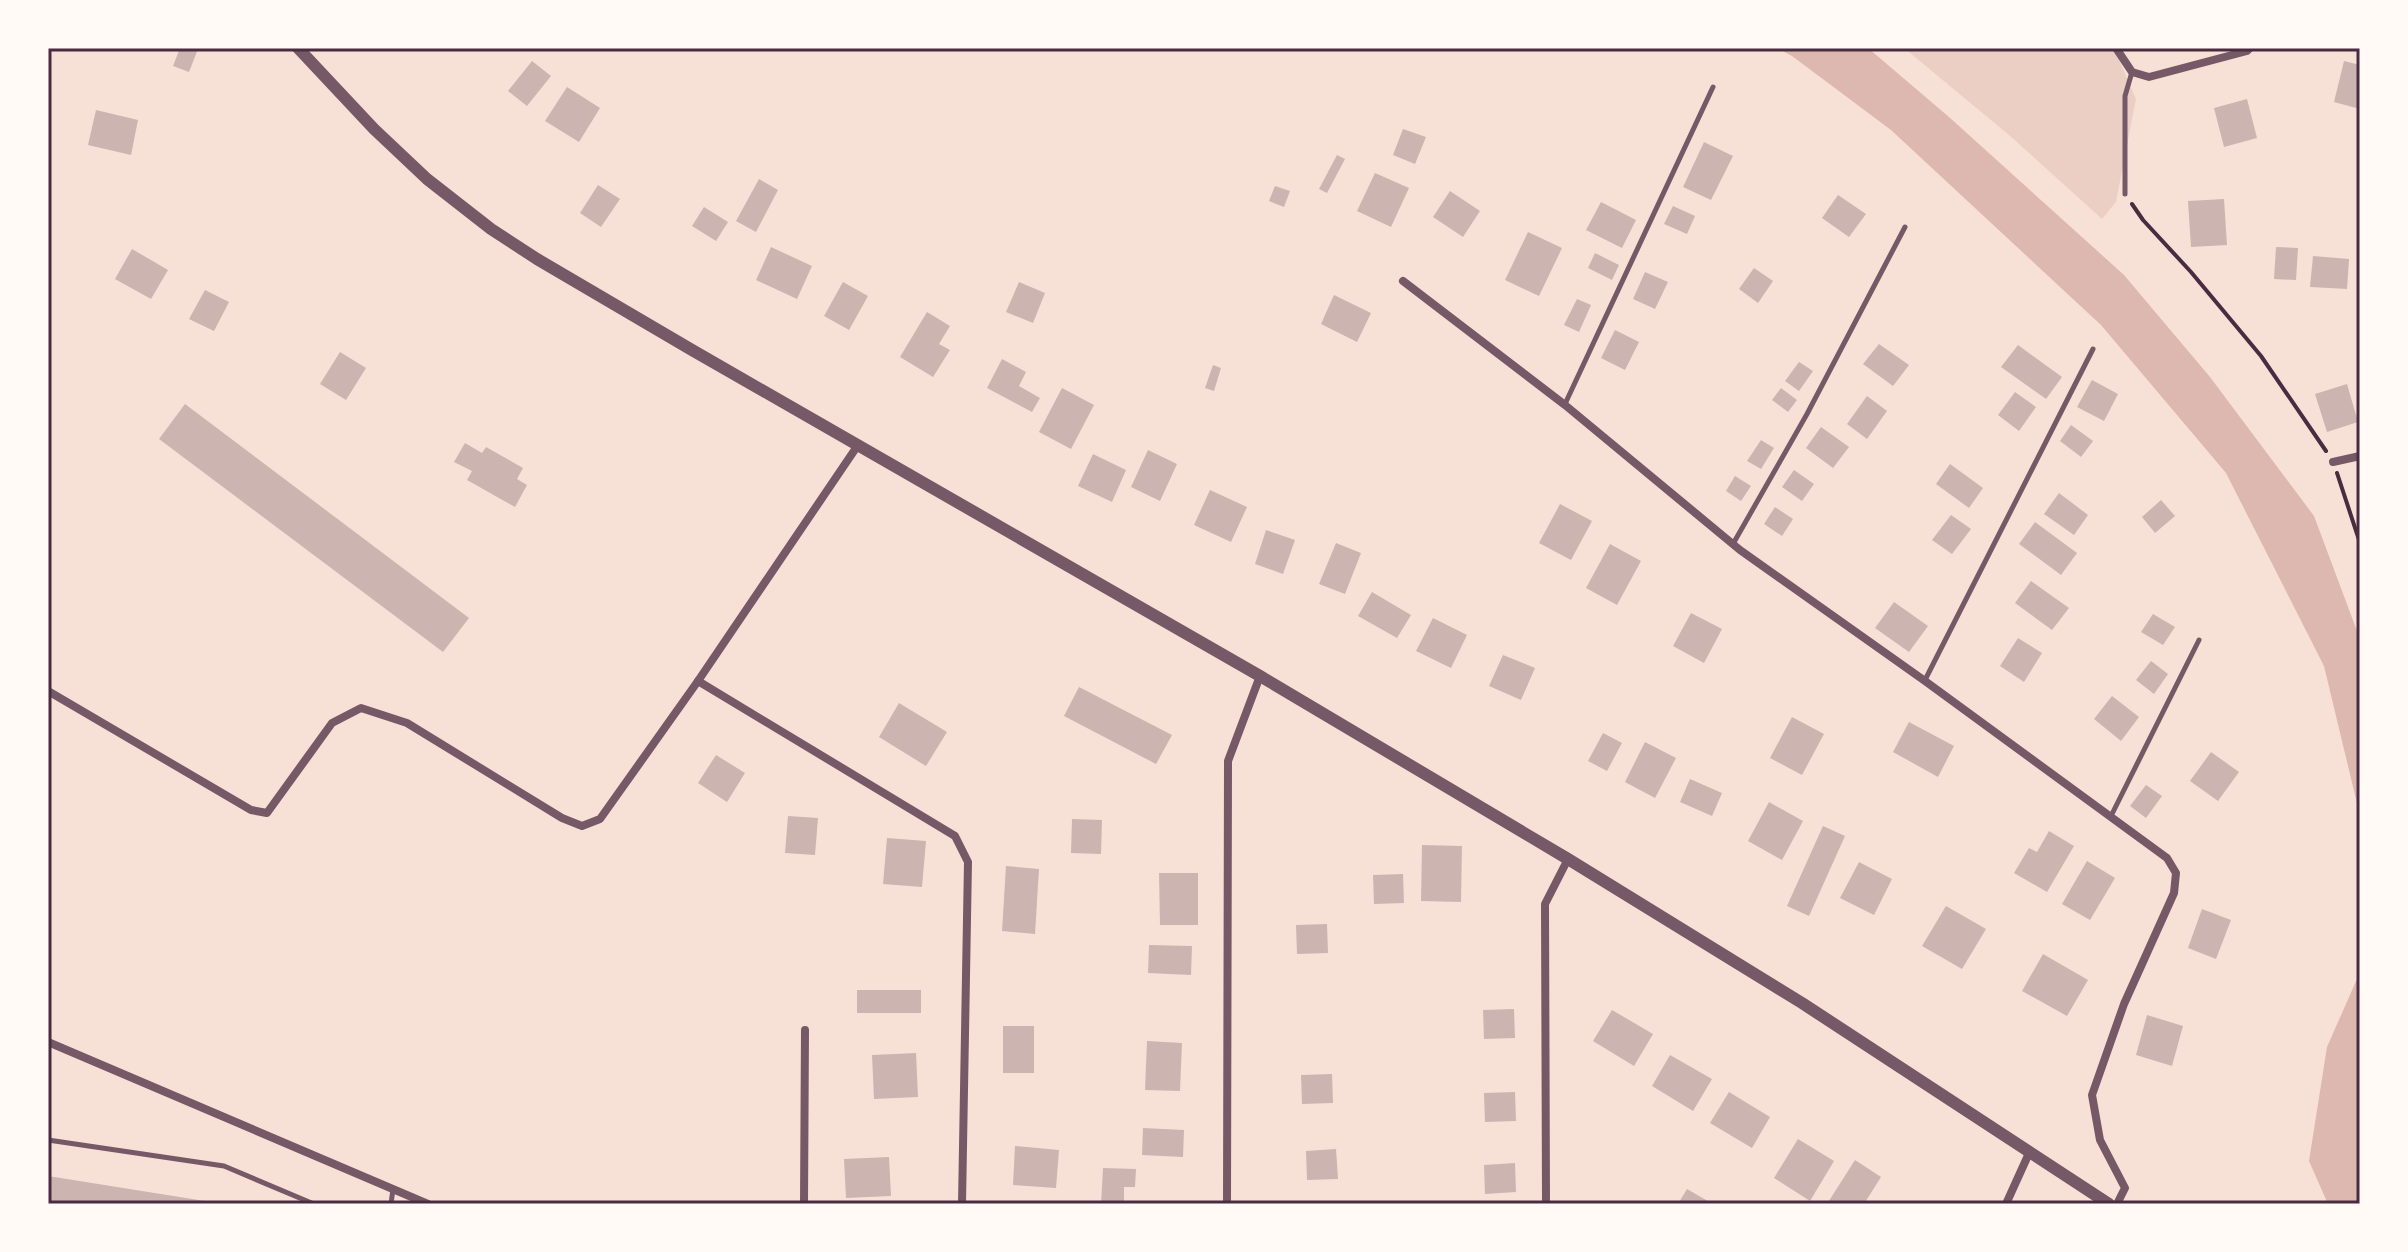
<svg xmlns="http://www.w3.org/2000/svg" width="2408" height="1252" font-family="Rubik,sans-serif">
<rect width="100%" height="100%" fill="#f7e1d7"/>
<polygon fill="#ebcfc5" points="1904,48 2114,48 2136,99 2116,202 2102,219 2009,135"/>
<g fill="#dcb8b0">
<polygon points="1777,48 1868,48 1949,117 2124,275 2210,377 2314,516 2360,639 2360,816 2324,666 2226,473 2101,325 1891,130 1792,56"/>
<polygon points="2360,955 2360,1204 2328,1204 2309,1161 2327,1047 2357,979"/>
</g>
<g fill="#ccb4b1">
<polygon points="180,48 198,49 189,72 173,66"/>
<polygon points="532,61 551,76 527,106 508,91"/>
<polygon points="2344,61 2360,65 2360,109 2334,102"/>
<polygon points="567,87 600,108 579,142 545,121"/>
<polygon points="2247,99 2257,138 2224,147 2214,108"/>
<polygon points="96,110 138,120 131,155 88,145"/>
<polygon points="1403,129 1426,137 1415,164 1393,155"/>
<polygon points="1704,142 1733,156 1711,200 1683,187"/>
<polygon points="1337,155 1345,159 1327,193 1319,189"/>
<polygon points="1375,173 1409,188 1391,227 1357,211"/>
<polygon points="759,179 778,190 756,232 736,221"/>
<polygon points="598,185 620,199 601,227 580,213"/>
<polygon points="1275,186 1290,191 1284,207 1269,201"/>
<polygon points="1450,191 1480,211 1463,237 1433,217"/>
<polygon points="1838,195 1866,214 1849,237 1822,218"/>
<polygon points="2224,199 2227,245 2191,247 2188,201"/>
<polygon points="1601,202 1636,220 1622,248 1586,230"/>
<polygon points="1673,206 1695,216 1687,234 1664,224"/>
<polygon points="704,207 728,222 716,241 692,226"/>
<polygon points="1528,232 1562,248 1539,296 1505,280"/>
<polygon points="771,247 812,266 797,299 756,280"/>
<polygon points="2276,247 2298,248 2296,280 2274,279"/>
<polygon points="132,249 168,270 151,299 115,279"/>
<polygon points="1595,253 1619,265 1612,280 1588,268"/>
<polygon points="2313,256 2349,259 2347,289 2310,287"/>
<polygon points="1754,268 1773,281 1758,303 1739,289"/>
<polygon points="1645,272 1668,282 1655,309 1633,299"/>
<polygon points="843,282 868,296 849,330 824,316"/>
<polygon points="1019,282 1045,293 1033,323 1006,312"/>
<polygon points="205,290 229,302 214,331 189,319"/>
<polygon points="1334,295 1371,313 1357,342 1321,324"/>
<polygon points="1577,299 1591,305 1579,332 1564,325"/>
<polygon points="927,312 950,326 939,344 950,350 933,377 900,357"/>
<polygon points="1615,330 1639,342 1625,370 1601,358"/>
<polygon points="1879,344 1909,365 1893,386 1863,364"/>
<polygon points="2018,345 2062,377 2046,399 2001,367"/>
<polygon points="340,352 366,368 346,400 320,384"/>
<polygon points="1002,359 1026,372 1019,386 1040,398 1032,412 987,388"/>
<polygon points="1799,362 1813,371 1799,391 1785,381"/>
<polygon points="1213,365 1221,368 1214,391 1205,388"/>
<polygon points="2092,380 2118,394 2104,421 2077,407"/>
<polygon points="2347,384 2358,422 2327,432 2315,394"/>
<polygon points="1062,388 1094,405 1071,449 1039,432"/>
<polygon points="1781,388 1797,400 1788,412 1772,400"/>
<polygon points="2015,392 2036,407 2019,431 1998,415"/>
<polygon points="1867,396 1887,411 1867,439 1847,424"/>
<polygon points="185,404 469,618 443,652 159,439"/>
<polygon points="2071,425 2093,441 2081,457 2060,441"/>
<polygon points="1821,427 1849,447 1833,468 1806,448"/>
<polygon points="1761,440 1774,448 1761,469 1747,461"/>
<polygon points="465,443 482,453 486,447 523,468 517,479 527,485 515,507 467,480 472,471 454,462"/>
<polygon points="1148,450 1177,464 1160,501 1131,487"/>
<polygon points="1093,454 1126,470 1112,502 1078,486"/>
<polygon points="1950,464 1983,488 1969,508 1936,484"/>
<polygon points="1794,470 1814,484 1802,501 1782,487"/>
<polygon points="1735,476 1751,486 1741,501 1726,491"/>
<polygon points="1210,490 1247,507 1231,542 1194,525"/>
<polygon points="2059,493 2088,515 2074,535 2044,514"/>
<polygon points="2161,500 2175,516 2155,533 2142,517"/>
<polygon points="1560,504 1592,521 1571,560 1539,543"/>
<polygon points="1775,507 1793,519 1782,536 1764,524"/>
<polygon points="1951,515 1971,529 1952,554 1932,540"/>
<polygon points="2035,522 2077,553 2061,575 2019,544"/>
<polygon points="1266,530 1295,540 1283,574 1255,564"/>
<polygon points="1336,543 1361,553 1345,594 1319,584"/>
<polygon points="1610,544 1641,561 1617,605 1586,588"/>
<polygon points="2031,581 2069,608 2052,630 2015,603"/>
<polygon points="1372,592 1411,615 1397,638 1358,616"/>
<polygon points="1894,602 1928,626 1909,652 1875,628"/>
<polygon points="1691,613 1722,629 1704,663 1673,646"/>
<polygon points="2153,614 2175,627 2163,645 2141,632"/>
<polygon points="1433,618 1467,635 1451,668 1416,651"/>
<polygon points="2018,638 2042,653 2024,682 2000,666"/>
<polygon points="1503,655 1535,668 1521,700 1489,686"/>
<polygon points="2151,661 2168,674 2154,694 2136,680"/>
<polygon points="1079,687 1172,735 1156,764 1064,716"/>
<polygon points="2112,696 2139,717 2121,741 2094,719"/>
<polygon points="899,703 947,732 926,766 879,737"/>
<polygon points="1792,717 1824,734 1802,775 1770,758"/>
<polygon points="1909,722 1954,746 1938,777 1893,752"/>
<polygon points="1603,733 1622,743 1607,771 1588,761"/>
<polygon points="1645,742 1676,758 1655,798 1625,782"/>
<polygon points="2211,752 2239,772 2218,801 2190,781"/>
<polygon points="716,755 745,773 727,802 698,783"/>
<polygon points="1690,779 1722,793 1712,816 1680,802"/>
<polygon points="2146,785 2162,796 2146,818 2130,806"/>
<polygon points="1769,802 1803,821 1782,860 1748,841"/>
<polygon points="788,816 818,818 815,855 785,853"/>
<polygon points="1072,819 1102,820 1101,854 1071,853"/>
<polygon points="1823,826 1845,836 1809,916 1787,906"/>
<polygon points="2049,831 2074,846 2047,892 2014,873 2029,848 2037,852"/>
<polygon points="887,838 926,841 922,887 883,884"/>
<polygon points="1422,845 1462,846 1461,902 1421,901"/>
<polygon points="2087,861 2115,878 2090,920 2062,904"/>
<polygon points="1859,862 1892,879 1874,915 1840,898"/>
<polygon points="1006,866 1039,869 1035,934 1002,931"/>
<polygon points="1159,873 1198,873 1198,925 1160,925"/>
<polygon points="1403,874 1404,903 1374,904 1373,875"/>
<polygon points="1946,906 1986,929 1962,969 1922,946"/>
<polygon points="2202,909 2231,920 2216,959 2188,948"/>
<polygon points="1327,924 1328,953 1297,954 1296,925"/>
<polygon points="1149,945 1192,946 1191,975 1148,973"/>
<polygon points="2043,954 2088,980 2067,1016 2022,991"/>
<rect x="857" y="990" width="64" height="23"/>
<polygon points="1514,1009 1515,1038 1484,1039 1483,1010"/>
<polygon points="1612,1010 1653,1034 1634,1066 1593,1041"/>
<polygon points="2147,1015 2183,1026 2172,1066 2136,1055"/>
<rect x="1003" y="1026" width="31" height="47"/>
<polygon points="1147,1041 1182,1043 1180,1091 1145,1090"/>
<polygon points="916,1053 918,1097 874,1099 872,1055"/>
<polygon points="1670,1055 1712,1079 1693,1111 1652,1086"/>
<polygon points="1332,1074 1333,1103 1302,1104 1301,1075"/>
<polygon points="1515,1092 1516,1121 1485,1122 1484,1093"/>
<polygon points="1729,1092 1770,1117 1752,1148 1710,1123"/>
<polygon points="1143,1128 1184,1130 1183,1157 1142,1155"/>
<polygon points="1798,1139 1834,1161 1810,1201 1774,1178"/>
<polygon points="1015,1146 1059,1150 1056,1188 1013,1185"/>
<polygon points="1336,1149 1338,1179 1307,1180 1306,1151"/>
<polygon points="889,1157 891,1196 846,1198 844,1159"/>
<polygon points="1855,1160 1881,1177 1864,1204 1827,1204"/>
<polygon points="1515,1163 1516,1192 1485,1194 1484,1165"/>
<polygon points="1103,1168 1136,1169 1135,1187 1124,1187 1124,1204 1101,1204"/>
<polygon points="48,1176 211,1202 211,1204 48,1204"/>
<polygon points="1687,1189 1713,1204 1678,1204"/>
</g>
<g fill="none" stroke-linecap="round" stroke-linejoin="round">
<g stroke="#4a2c40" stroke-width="4">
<polyline points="2132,204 2143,220 2191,272 2261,356 2326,451"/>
<polyline points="2337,473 2360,543"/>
</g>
<g stroke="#755966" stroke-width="5">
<polyline points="2125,194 2125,96 2132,72"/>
<polyline points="1565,404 1713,87"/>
<polyline points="1733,544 1807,414 1905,227"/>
<polyline points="1925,680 2093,349"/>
<polyline points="2111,816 2199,640"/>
<polyline points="48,1140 224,1166 314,1204"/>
<polyline points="391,1204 393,1189"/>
</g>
<g stroke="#755966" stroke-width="8">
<polyline points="2116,48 2132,72 2149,77 2247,51 2250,48"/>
<polyline points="1403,281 1565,405 1740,550 1925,681 2167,858 2176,873 2174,893 2124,1004 2092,1095 2100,1140 2125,1188 2117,1204"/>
<polyline points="2333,462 2360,456"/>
<polyline points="698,681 955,836 968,862 962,1204"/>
<polyline points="48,691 251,810 267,813 332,723 361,708 407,723 562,818 582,826 600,819 698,681 858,445"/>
<polyline points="48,1042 428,1204"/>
<polyline points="804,1204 805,1030"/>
<polyline points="1227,1204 1228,761 1260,676"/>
<polyline points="1546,1204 1545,904 1568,859"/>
<polyline points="2006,1204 2030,1151"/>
</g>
<polyline stroke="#755966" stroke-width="12" points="298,48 374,129 427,179 491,229 537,259 692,350 1260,676 1568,859 1802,1003 2109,1204"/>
</g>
<rect width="2408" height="1252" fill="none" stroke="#fffaf5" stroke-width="100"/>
<rect x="50" y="50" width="2308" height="1152" fill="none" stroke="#4a2c40" stroke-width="3"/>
</svg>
